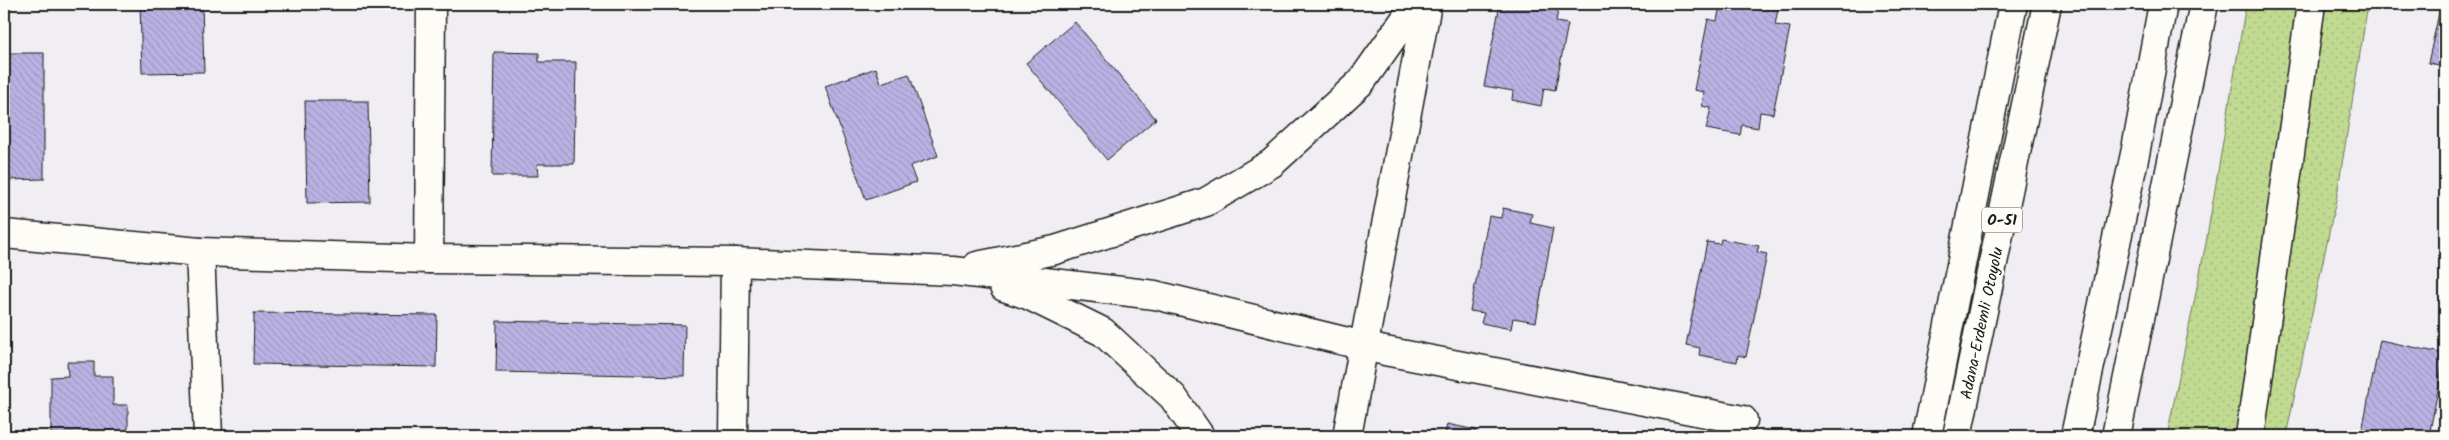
<svg xmlns="http://www.w3.org/2000/svg" width="2449" height="440" font-family="Kalam,sans-serif">
<defs>
<pattern id="grass-dots" width="8" height="8" patternUnits="userSpaceOnUse" patternTransform="scale(1.25)"><rect width="8" height="8" fill="#c1da91"/><path d="M2 2h.1M6 6h.1" fill="none" stroke="#a5ba7c" stroke-width="1.8" stroke-linecap="round"/></pattern>
<pattern id="building-back-hatch" width="6" height="6" patternUnits="userSpaceOnUse" patternTransform="scale(1.25)"><rect width="6" height="6" fill="#bab2e3"/><path d="M-1 5l2 2M0 0l6 6M5-1l2 2" fill="none" stroke="#9f98c2"/></pattern>
</defs>
<rect width="100%" height="100%" fill="#f0edf3"/>
<filter id="ink" filterUnits="userSpaceOnUse"><feTurbulence type="fractalNoise" baseFrequency=".02" numOctaves="2"/><feDisplacementMap in="SourceGraphic" scale="10" xChannelSelector="R" yChannelSelector="G"/><feConvolveMatrix kernelMatrix="1 2 1 2 8 2 1 2 1" color-interpolation-filters="sRGB"/></filter>
<g filter="url(#ink)">
<polygon fill="url(#grass-dots)" stroke="#6e7b56" points="2246,4 2368,4 2337,195 2286,436 2167,436 2206,243"/>
<g fill="url(#building-back-hatch)" stroke="#1c1c1c">
<polygon points="140,4 202,4 204,72 142,73"/>
<polygon points="1500,4 1530,6 1530,4 1559,4 1556,22 1568,24 1555,90 1544,88 1541,106 1512,100 1513,91 1484,86"/>
<polygon points="1731,4 1765,4 1765,6 1778,9 1775,25 1790,27 1773,114 1760,112 1758,128 1742,125 1740,135 1706,129 1711,108 1702,106 1704,92 1694,90 1708,19 1717,21 1720,5 1731,7"/>
<polygon points="2441,4 2445,4 2445,66 2428,63"/>
<polygon points="1075,22 1156,119 1107,160 1026,63"/>
<polygon points="494,52 539,53 539,62 576,62 574,164 537,164 538,176 492,176"/>
<polygon points="4,53 44,53 44,179 6,180 6,159 4,159"/>
<polygon points="876,68 881,83 909,74 938,156 910,166 916,182 866,200 825,86"/>
<polygon points="305,101 368,101 370,202 307,203"/>
<polygon points="1503,208 1532,214 1530,223 1553,228 1536,322 1513,318 1511,329 1481,323 1484,313 1470,311 1489,216 1501,218"/>
<polygon points="1721,239 1759,246 1757,252 1767,254 1746,357 1738,355 1737,362 1699,355 1700,348 1686,345 1707,242 1720,244"/>
<polygon points="254,313 437,315 436,367 253,364"/>
<polygon points="497,321 685,325 684,376 496,372"/>
<polygon points="2380,340 2445,354 2429,436 2361,436"/>
<polygon points="67,362 94,362 94,376 113,376 113,405 128,405 128,436 51,436 51,377 68,376"/>
<polygon points="1447,424 1476,430 1474,436 1421,436 1422,430 1445,434"/>
<polygon points="254,435 437,436 254,436"/>
</g>
<g fill="none" stroke-linecap="round" stroke-linejoin="round">
<g stroke="#1c1c1c" stroke-width="31">
<g id="minor">
<polyline points="4,234 200,252 429,259 735,262 953,271 1155,295 1385,351 1743,420"/>
<polyline points="200,252 208,436"/>
<polyline points="429,259 431,4"/>
<polyline points="977,266 1055,250 1206,202 1272,163 1361,82 1416,4"/>
<polyline points="1004,287 1028,295 1103,332 1173,397 1200,436"/>
<polyline points="733,436 735,262"/>
<polyline points="1347,436 1427,4"/>
<polyline points="2250,436 2311,4"/>
</g>
</g>
<g stroke="#1c1c1c" stroke-width="31">
<g id="highway">
<polyline points="1927,436 2013,4"/>
<polyline points="1957,436 2047,4"/>
<polyline points="2075,436 2136,149 2163,4"/>
<polyline points="2116,436 2204,4"/>
</g>
</g>
<use href="#minor" stroke="#fdfcf7" stroke-width="28"/>
<use href="#highway" stroke="#fdfcf7" stroke-width="28"/>
</g>
</g>
<g text-anchor="middle" stroke-width="5" stroke-linejoin="round" paint-order="stroke">
<rect fill="#fdfcf7" stroke="#605f5e" stroke-width="1" x="1982" y="207.5" width="40" height="25" rx="4"/>
<g font-size="15" font-weight="bold" fill="#1c1c1c">
<text x="2002" y="225">O-51</text>
</g>
<g font-size="16" fill="#1c1c1c" stroke="#fdfcf7">
<text transform="translate(1981 323) rotate(-78)" y="6">Adana-Erdemli Otoyolu</text>
</g>
</g>
<rect width="2449" height="440" fill="none" stroke="#fdfcf7" stroke-width="20"/>
<rect x="10" y="10" width="2429" height="420" fill="none" stroke="#1c1c1c" stroke-width="2" filter="url(#ink)"/>
</svg>
